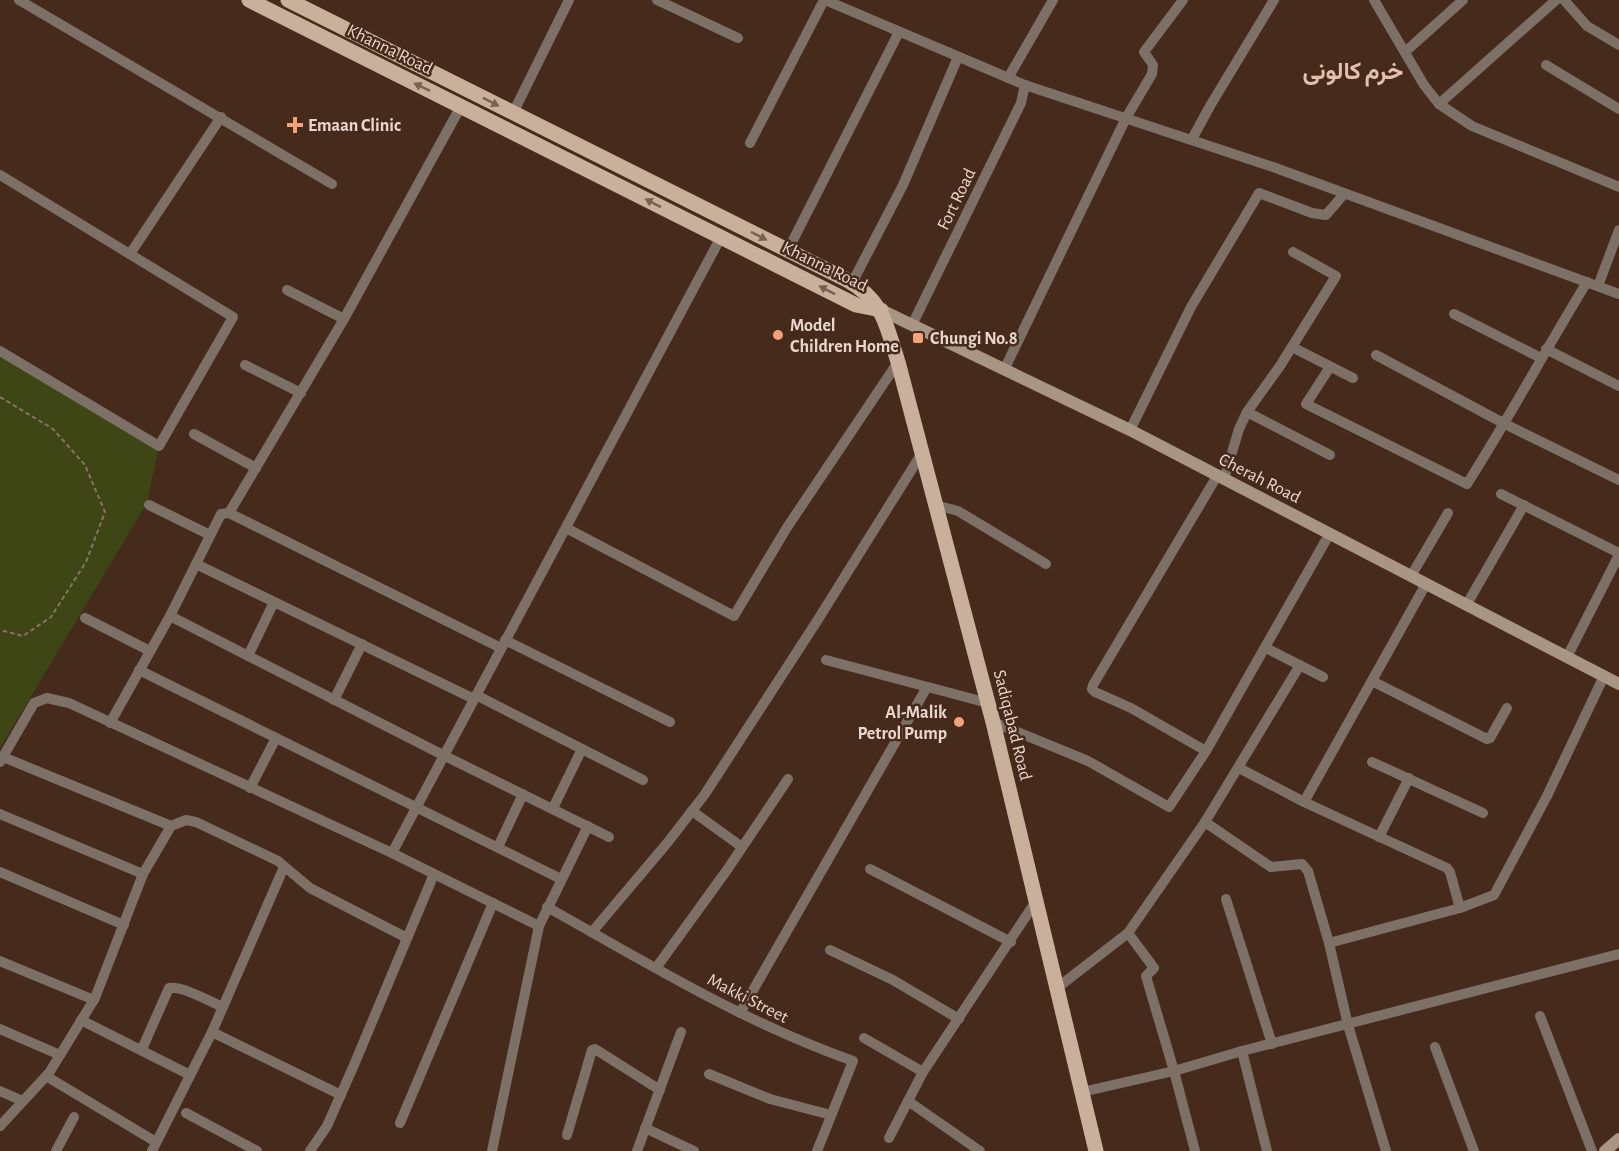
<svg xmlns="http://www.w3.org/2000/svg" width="1619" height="1151" font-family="'Alegreya Sans',Vazirmatn,sans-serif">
<rect width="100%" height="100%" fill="#462a1c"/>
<polygon fill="#3d4614" points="0,351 159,446 147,503 0,748"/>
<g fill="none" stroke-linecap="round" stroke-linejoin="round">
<polyline stroke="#8a7266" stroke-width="2" stroke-dasharray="4.5 3" stroke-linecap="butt" points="0,397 53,429 85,465 105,512 86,562 51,617 23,636 0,630"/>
<g stroke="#7d7167" stroke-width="10">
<polyline points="19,0 332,184"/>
<polyline points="657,0 738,38"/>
<polyline points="825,0 1025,85 1273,167 1619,294"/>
<polyline points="1374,0 1424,85 1439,104 1472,126 1619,187"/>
<polyline points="1564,0 1587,26 1619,45"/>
<polyline points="1405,52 1463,0"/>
<polyline points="1546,65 1619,109"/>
<polyline points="1008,78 1053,0"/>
<polyline points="1439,104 1556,0"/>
<polyline points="513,113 569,0"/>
<polyline points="1192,139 1210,106 1274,0"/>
<polyline points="750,143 824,0"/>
<polyline points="0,175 233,317 159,446 0,351"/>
<polyline points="788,250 899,32"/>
<polyline points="130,254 221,117"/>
<polyline points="852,283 903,185 958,57"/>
<polyline points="1598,286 1619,230"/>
<polyline points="287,290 344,319"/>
<polyline points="1454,314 1541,358"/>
<polyline points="912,325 1021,103 1025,85"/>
<polyline points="1292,347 1353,378"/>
<polyline points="1546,349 1619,386"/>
<polyline points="1376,355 1505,424 1619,480"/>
<polyline points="245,365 301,393"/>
<path d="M1330 367 1306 404 1467 484C1509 418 1546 349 1587 282"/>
<polyline points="1004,370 1126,118 1152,74 1153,65 1144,52 1183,0"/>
<polyline points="1247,412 1330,455"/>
<polyline points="1130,430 1191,307 1259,193 1312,213 1326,215 1344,194"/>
<polyline points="194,434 256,468"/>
<polyline points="1224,479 1239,429 1247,412 1280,366 1336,276 1293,252"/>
<polyline points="1501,494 1619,553"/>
<polyline points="149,505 210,535"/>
<polyline points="935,505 958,511 1046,564"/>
<polyline points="229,513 501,648"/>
<polyline points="566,528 734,616 786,529 898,362"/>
<polyline points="196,564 474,699"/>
<polyline points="1411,576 1448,513"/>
<polyline points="1467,604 1524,505"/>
<polyline points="170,616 443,755"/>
<polyline points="85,618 150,651"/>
<polyline points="505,640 670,722"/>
<polyline points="1266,648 1323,677"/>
<polyline points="248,656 274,602"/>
<polyline points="1567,657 1619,555"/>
<polyline points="826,660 988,703"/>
<polyline points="139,670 561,879"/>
<polyline points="1372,681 1487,739 1490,738 1507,708"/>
<polyline points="476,695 582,749 553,808"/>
<polyline points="334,700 362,644"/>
<polyline points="993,722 1088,761 1169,807 1206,751 1330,533"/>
<polyline points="110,723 170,616 221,514 229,513 344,319 461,106"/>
<polyline points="582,749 643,780"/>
<polyline points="1206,751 1131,708 1095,692 1092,689 1093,685 1217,476"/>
<polyline points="443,755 609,837"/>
<polyline points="3,757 171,826 186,820 196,822 278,861 310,888 407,938"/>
<polyline points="0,762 34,703 47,698 69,703 392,853"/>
<polyline points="1372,762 1483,813"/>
<polyline points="1239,768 1304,802 1447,868 1450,872 1460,908"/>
<polyline points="250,788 276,738"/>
<polyline points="1304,802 1426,584"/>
<polyline points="692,811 742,847"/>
<polyline points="0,814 143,874"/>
<polyline points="1205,822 1271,867 1302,864 1308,871 1329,943 1460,908 1494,895 1547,796 1604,676"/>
<polyline points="1379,837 1409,778"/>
<polyline points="498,847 523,794"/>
<polyline points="870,869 1011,942"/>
<polyline points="0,872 124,925"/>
<polyline points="1226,899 1272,1044"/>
<path d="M547 907C647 963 745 1023 853 1061L817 1151"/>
<polyline points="539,926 588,826"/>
<polyline points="592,932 668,842 705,794 817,621 922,453"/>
<polyline points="1128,933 1154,968 1146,976 1174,1071 1195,1151"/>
<polyline points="1329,943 1348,1025 1386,1151"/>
<polyline points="830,950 893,980 959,1019"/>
<polyline points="0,961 94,1000"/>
<polyline points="656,968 727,870 788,779"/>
<polyline points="1057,988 1128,933 1205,822 1300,665"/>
<polyline points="740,1013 927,687"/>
<polyline points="1540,1016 1592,1151"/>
<polyline points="81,1020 190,1075"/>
<polyline points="0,1029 60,1055"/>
<polyline points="212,1032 341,1095"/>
<polyline points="864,1038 923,1072"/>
<polyline points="1435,1047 1474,1151"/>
<path d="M142 1049 169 988C183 986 209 1001 223 1007"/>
<polyline points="1242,1051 1267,1151"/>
<polyline points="709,1074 770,1099 831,1115"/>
<polyline points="46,1076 156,1142"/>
<polyline points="0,1091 23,1101"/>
<polyline points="1082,1092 1174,1071 1242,1051 1619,954"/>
<polyline points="186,1113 257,1151"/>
<polyline points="400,1123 493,903"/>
<polyline points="0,1126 49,1073 95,998 143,874 171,826"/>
<polyline points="645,1128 694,1151"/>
<polyline points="567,1135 592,1050 595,1049 660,1090"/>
<polyline points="889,1138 908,1101"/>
<polyline points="56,1151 74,1117"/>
<polyline points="152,1151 212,1032 284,867"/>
<polyline points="310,1151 327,1126 354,1065 434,874"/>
<polyline points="492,1151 539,926 392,853 721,237"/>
<polyline points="637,1151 681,1032"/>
<polyline points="980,1151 908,1101 923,1072 1036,901"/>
</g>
<g stroke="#a89584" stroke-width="12">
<polyline points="881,310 1130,430 1619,684"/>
<polyline points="1605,1151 1619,1139"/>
</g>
<g stroke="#c8b09b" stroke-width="15">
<polyline points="249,0 856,305 881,310"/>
<path d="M288 0 847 280C884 301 886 325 898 362L993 722 1096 1151"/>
</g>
</g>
<defs><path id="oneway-solid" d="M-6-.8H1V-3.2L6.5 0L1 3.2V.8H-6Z" transform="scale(1.5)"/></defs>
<g fill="#7a604f">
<use href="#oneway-solid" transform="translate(422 87) rotate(-154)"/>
<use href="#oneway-solid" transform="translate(491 102) rotate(27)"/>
<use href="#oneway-solid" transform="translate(653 203) rotate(-153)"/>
<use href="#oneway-solid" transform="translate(759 236) rotate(27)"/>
<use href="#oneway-solid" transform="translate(827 290) rotate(-153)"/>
</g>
<g fill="#f1a27b" stroke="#462a1c" stroke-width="2">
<path d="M292 116h6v6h6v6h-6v6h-6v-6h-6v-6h6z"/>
<circle cx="778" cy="335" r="6"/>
<rect x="912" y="332" width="12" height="12" rx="3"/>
<circle cx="959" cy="722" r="6"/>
</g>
<g text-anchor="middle" stroke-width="5" stroke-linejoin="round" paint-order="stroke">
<g font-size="18" fill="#e8d6cd" stroke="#462a1c">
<text transform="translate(390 49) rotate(26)" y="6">Khanna Road</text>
<text transform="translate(956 199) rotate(-64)" y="6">Fort Road</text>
<text transform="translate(825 266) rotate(26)" y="6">Khanna Road</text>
<text transform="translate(1260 478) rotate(27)" y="6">Cherah Road</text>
<text transform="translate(1013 725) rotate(76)" y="6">Sadiqabad Road</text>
<text transform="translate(748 998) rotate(27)" y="6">Makki Street</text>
</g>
<g font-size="18" font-weight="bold" fill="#e8d6cd" stroke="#462a1c" text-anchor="start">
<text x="308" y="131">Emaan Clinic</text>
<text x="790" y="331">Model<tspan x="790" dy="21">Children Home</tspan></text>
<text x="930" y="344">Chungi No.8</text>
<text x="947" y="718" text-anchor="end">Al-Malik<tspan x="947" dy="21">Petrol Pump</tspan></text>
</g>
<g font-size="24" font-weight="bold" fill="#e3bfad" stroke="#462a1c">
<text x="1353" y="79">خرم کالونی</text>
</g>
</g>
</svg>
